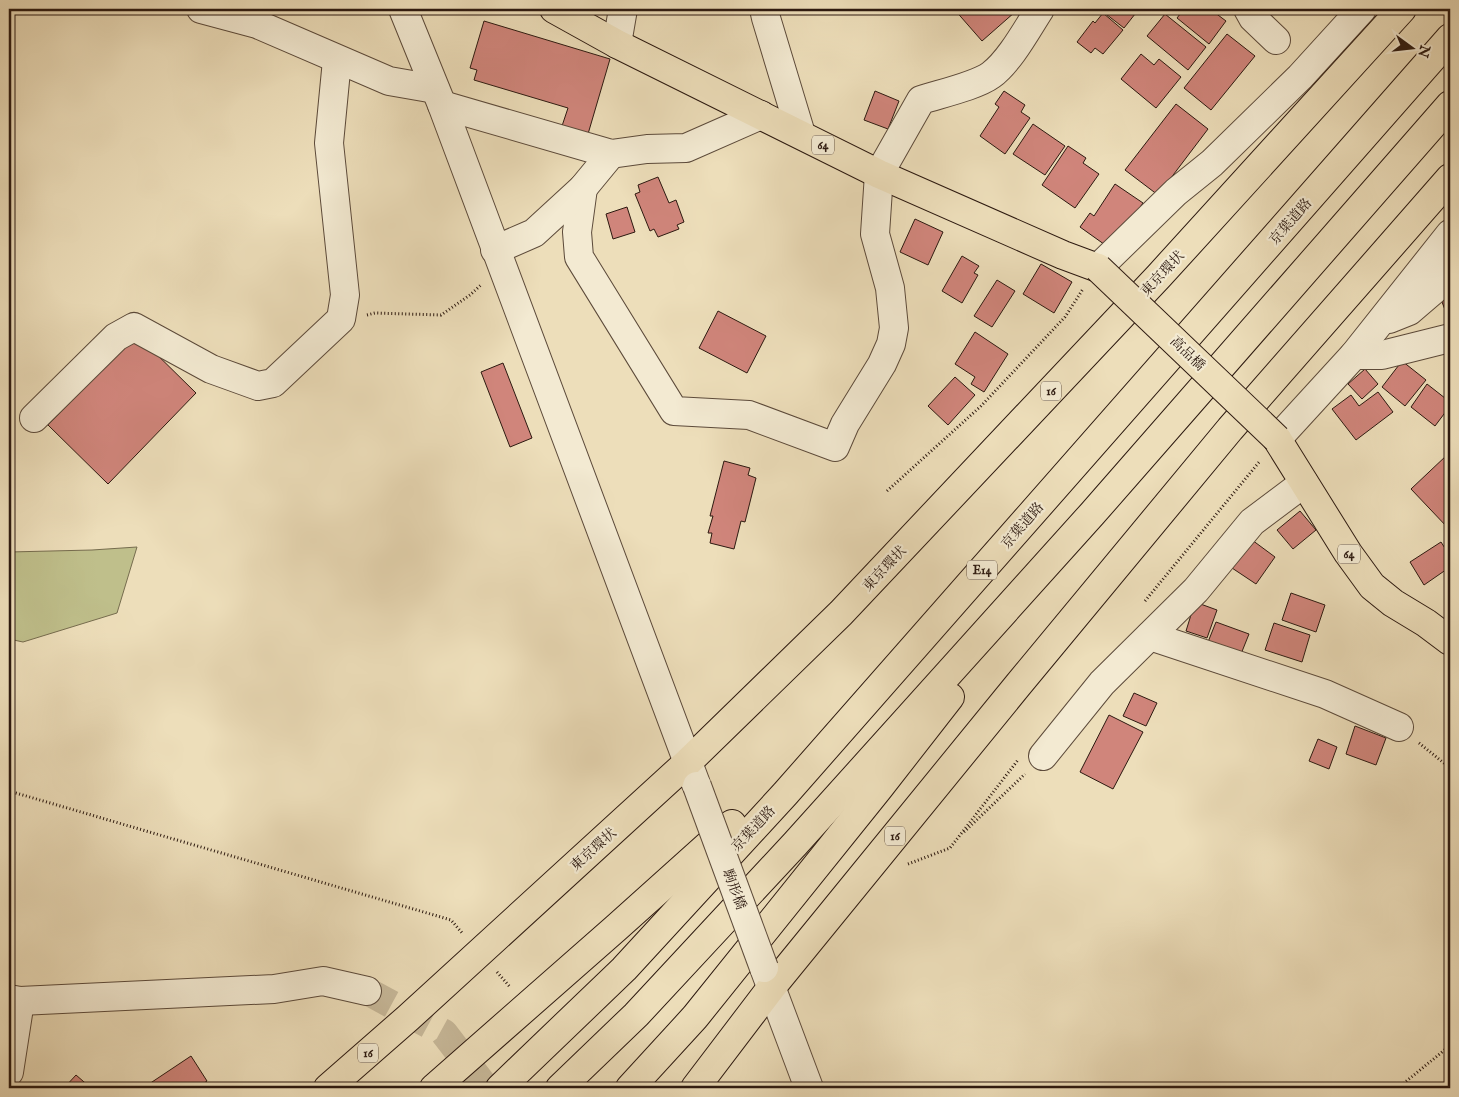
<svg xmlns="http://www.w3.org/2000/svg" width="1459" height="1097" font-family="'IM FELL English','Noto Serif JP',serif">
<rect width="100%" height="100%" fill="#eddeba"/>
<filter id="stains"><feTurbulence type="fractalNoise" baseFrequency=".004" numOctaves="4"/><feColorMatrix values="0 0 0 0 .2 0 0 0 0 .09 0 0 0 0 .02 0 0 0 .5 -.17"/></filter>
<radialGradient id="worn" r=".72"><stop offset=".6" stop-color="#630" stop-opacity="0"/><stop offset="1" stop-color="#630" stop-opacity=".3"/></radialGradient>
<polygon fill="#bfbf8b" stroke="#766c4e" points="137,547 117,613 23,642 9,639 9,552 92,550"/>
<g fill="#d0857b" stroke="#2c1910">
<polygon points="954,9 1012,9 1015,12 982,41"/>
<polygon points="1103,9 1139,9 1124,28 1102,11"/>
<polygon points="1184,9 1210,9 1226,21 1209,44 1177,18"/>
<polygon points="1103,13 1123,30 1103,54 1095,48 1091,53 1077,42 1093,21 1095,23"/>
<polygon points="1165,14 1206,47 1188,70 1147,36"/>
<polygon points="484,21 610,59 588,134 562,126 568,108 474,80 477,70 470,68"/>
<polygon points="1227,34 1255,56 1211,110 1184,88"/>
<polygon points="1141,54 1154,65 1159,59 1181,77 1156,108 1121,79"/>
<polygon points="875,91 899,101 888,129 864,120"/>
<polygon points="1004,91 1025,105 1021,112 1030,118 1005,154 980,136 999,107 995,104"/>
<polygon points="1176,104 1208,129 1158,195 1125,170"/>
<polygon points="1033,124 1065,146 1045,175 1013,154"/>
<polygon points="1068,146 1086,158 1083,163 1099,174 1075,208 1042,185"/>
<polygon points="658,177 669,203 676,200 684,222 677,225 679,229 658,237 654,229 650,231 635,194 640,192 638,185"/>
<polygon points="1115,184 1143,203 1117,240 1108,247 1080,227 1090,213 1094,216"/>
<polygon points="627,207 635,232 613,239 606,214"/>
<polygon points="915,219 943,232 928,265 900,252"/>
<polygon points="962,256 979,266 974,273 978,275 962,303 942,291"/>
<polygon points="1041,264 1072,282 1054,313 1023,294"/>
<polygon points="997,280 1015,291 992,327 974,316"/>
<polygon points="1450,290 1450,323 1439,294"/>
<polygon points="718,311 766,336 747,373 699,348"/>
<polygon points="975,332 1008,354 984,392 971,384 975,377 955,364"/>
<polygon points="136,334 196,393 108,484 48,425"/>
<polygon points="1402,361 1426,380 1405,406 1382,387"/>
<polygon points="503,363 532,438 510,447 481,372"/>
<polygon points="1365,369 1378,384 1362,399 1348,384"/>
<polygon points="955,377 975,395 948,425 928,406"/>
<polygon points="1427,384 1450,402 1450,406 1435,426 1411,407"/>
<polygon points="1378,392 1393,412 1356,440 1332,409 1351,395 1359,406"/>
<polygon points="1447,455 1450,458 1450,526 1448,528 1411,489"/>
<polygon points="724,461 750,468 748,475 756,478 745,522 741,521 734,549 710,543 712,533 708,533 713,516 710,516"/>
<polygon points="1300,511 1316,530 1293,549 1277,530"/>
<polygon points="1252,540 1275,557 1256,584 1232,568"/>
<polygon points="1441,542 1450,556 1450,567 1424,585 1410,562"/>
<polygon points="1291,593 1325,605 1316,632 1282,620"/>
<polygon points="1195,602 1217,610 1207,638 1186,631"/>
<polygon points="1216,622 1249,634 1241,654 1208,642"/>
<polygon points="1274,623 1310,635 1302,662 1265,650"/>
<polygon points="1134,693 1157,703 1146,726 1123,716"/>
<polygon points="1109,715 1143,732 1113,789 1080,772"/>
<polygon points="1355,726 1386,738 1376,765 1346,754"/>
<polygon points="1318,739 1337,747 1329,769 1309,761"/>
<polygon points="191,1056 207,1081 197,1088 143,1088"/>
<polygon points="76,1075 91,1088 64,1088"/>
</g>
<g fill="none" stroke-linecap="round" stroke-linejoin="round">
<polyline stroke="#c6b798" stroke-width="28" stroke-dasharray="28 14" stroke-linecap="butt" points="367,991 444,1033 486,1088"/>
<g stroke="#5c4a3a" stroke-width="30">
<g id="minor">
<polyline points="201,9 257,24 389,81 435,89"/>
<polyline points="403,9 442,105 696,784"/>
<polyline points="764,9 766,18 801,134"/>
<polyline points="1248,9 1253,18 1276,40"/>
<polyline points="617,44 623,9"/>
<polyline points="442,105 611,154 647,149 686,148 761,115"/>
<path d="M583 188 577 232 579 257 674 411 749 415 835 447 845 424 882 364 891 344 894 328 890 288 875 234 879 174 921 100C939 94 976 86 991 75 1010 61 1027 29 1040 9"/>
<polyline points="495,250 534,233 583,188 611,154"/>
<polyline points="1098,268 1176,192 1212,163 1300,77 1362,9"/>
<polyline points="1389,319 1409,311 1450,276"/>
<polyline points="1354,355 1382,355 1450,338"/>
<polyline points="34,418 116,337 134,327 211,369 258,386 273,383 341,319 345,295 329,143 337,60"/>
<polyline points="1277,439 1354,355 1450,234"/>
<polyline points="1150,636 1325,694 1399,727"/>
<polyline points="1043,756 1102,683 1196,590 1252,522 1304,483"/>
<polyline points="764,968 809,1088"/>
<polyline points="9,999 20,1001 274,989 323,981 367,991"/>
<polyline points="9,1072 20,1001"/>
</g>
</g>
<g stroke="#2c1910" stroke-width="30">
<g id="major">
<polyline points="554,9 617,44 879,174 1063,255 1098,268"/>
<polyline points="1277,439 1348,553 1372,586 1393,603 1426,623 1450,641"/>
</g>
</g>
<g stroke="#2c1910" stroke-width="30">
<g id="highway">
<polyline points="328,1088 408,1018 688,762 841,613 1159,276 1402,9"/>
<polyline points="434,1088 616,928 732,824"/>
<polyline points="500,1088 624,969 785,794 1450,38"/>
<polyline points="560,1088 636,1015 795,844 1092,514 1450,105"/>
<polyline points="630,1088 695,1017 879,788 950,697"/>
<polyline points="695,1088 771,988 1018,685 1230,429 1450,178"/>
</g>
</g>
<g stroke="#2c1910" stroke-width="3" stroke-dasharray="1 2.5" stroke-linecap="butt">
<polyline points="367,315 375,313 441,315 470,295 482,284"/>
<polyline points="887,491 981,406 1065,317 1083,289"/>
<polyline points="1145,601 1260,461"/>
<polyline points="1419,743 1450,768"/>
<polyline points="9,791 451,920 463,934"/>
<polyline points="964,832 1025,774"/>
<polyline points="908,864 950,848 1018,760"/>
<polyline points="497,972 510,987"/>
<polyline points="1450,1042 1447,1048 1450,1050"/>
<polyline points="1398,1088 1447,1048"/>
</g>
<use href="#minor" stroke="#f3ead2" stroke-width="28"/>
<use href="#major" stroke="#eddeba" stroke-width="28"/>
<use href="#highway" stroke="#eddeba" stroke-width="28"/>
<g stroke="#5c4a3a" stroke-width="30" stroke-linecap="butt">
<polyline id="minor-bridge" points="697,786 764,968"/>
</g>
<g stroke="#2c1910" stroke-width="30" stroke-linecap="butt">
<polyline id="major-bridge" points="1098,268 1277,439"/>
</g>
<use href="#minor-bridge" stroke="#f3ead2" stroke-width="28"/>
<use href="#major-bridge" stroke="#eddeba" stroke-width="28"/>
</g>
<g text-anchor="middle" stroke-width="4.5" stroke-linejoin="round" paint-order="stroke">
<g fill="#f3ead2" stroke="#68584a" stroke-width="1">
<rect x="812" y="135.5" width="22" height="19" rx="4"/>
<rect x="1041" y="381.5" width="20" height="19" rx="4"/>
<rect x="1338" y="544.5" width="22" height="19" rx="4"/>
<rect x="967" y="560.5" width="30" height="19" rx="4"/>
<rect x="885" y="826.5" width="20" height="19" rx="4"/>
<rect x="358" y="1043.5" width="20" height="19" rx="4"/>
</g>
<g font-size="12" font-weight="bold" fill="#2c1910">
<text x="823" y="149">64</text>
<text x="1051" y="395">16</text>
<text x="1349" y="558">64</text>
<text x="982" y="574">E14</text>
<text x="895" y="840">16</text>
<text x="368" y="1057">16</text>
</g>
<g font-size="14" fill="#2c1910" stroke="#f3ead2">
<text transform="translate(1290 221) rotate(-49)" y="5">京葉道路</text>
<text transform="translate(1162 273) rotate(-47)" y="5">東京環状</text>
<text transform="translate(1188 353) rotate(44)" y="5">高品橋</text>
<text transform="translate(1022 525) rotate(-49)" y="5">京葉道路</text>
<text transform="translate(884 568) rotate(-47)" y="5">東京環状</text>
<text transform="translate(753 828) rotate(-47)" y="5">京葉道路</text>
<text transform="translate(593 849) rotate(-42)" y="5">東京環状</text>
<text transform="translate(735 889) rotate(70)" y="5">駒形橋</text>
</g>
</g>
<rect width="1459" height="1097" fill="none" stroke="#eddeba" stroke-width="30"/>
<rect x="10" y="10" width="1439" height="1077" fill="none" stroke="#2c1910" stroke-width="2.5"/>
<rect x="15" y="15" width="1429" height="1067" fill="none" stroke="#2c1910"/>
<g transform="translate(1412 48) rotate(105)" stroke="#f3ead2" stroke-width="4" paint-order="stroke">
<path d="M0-4L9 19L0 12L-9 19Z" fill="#2c1910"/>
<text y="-8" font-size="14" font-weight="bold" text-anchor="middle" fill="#2c1910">N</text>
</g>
<rect width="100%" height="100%" filter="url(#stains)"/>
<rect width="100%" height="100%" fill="url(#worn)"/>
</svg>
